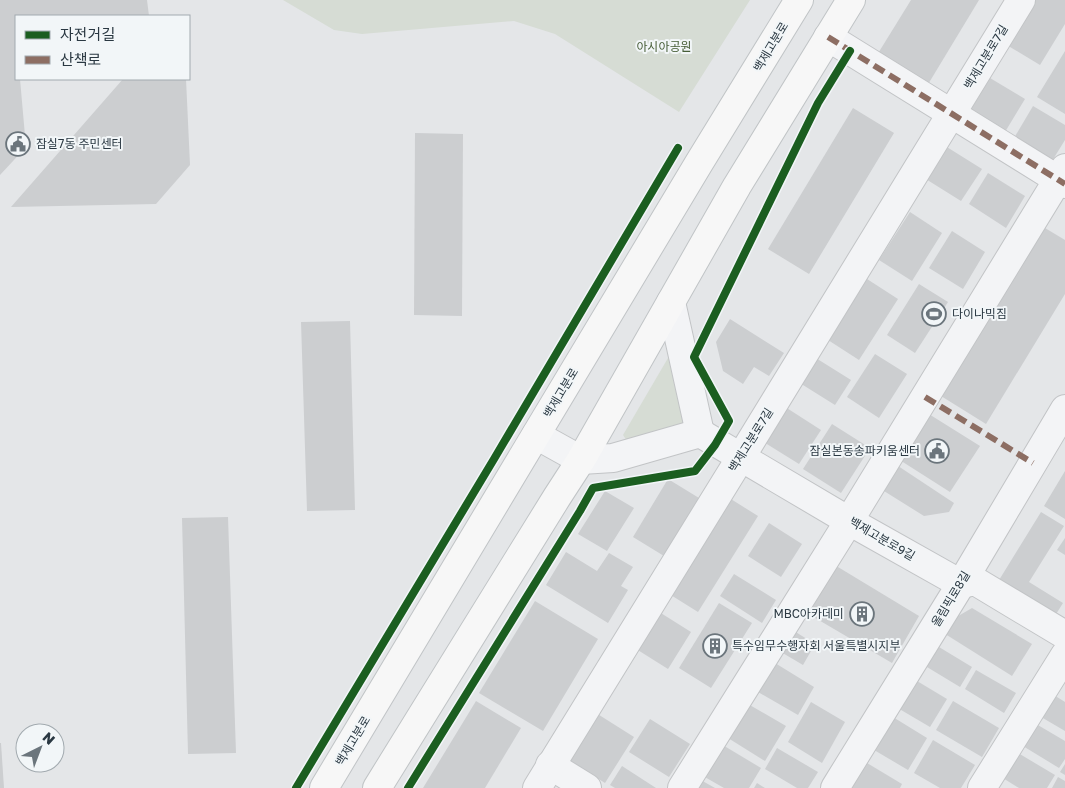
<svg xmlns="http://www.w3.org/2000/svg" width="1065" height="788" font-family="'Golos Text','Noto Sans KR',sans-serif">
<rect width="100%" height="100%" fill="#e4e6e8"/>
<g fill="#d6dcd4">
<polygon points="283,0 750,0 679,112 555,34 514,21 362,34 334,30"/>
<polygon points="668,358 677,360 694,426 627,441 623,435"/>
</g>
<g fill="#ccced0">
<polygon points="0,0 147,0 149,16 16,16 16,79 20,79 26,147 0,175"/>
<polygon points="911,0 979,0 927,86 877,55"/>
<polygon points="1032,0 1065,0 1065,24 1040,65 1005,44"/>
<polygon points="1065,51 1065,114 1037,97"/>
<polygon points="990,78 1025,99 1005,132 970,111"/>
<polygon points="123,79 186,79 190,165 156,204 11,207"/>
<polygon points="1033,106 1065,125 1065,140 1052,161 1014,138"/>
<polygon points="853,108 894,133 809,274 768,249"/>
<polygon points="415,133 463,134 462,316 414,315"/>
<polygon points="942,144 982,169 961,201 921,176"/>
<polygon points="988,173 1025,196 1006,228 969,204"/>
<polygon points="910,212 942,233 912,281 879,260"/>
<polygon points="1045,228 1065,240 1065,294 986,424 941,396"/>
<polygon points="952,231 985,252 963,289 929,268"/>
<polygon points="867,279 898,299 859,360 828,340"/>
<polygon points="919,284 948,302 915,353 887,335"/>
<polygon points="730,319 784,353 769,376 754,367 743,384 723,371 716,342"/>
<polygon points="350,321 355,510 307,511 301,322"/>
<polygon points="875,354 907,374 879,418 847,397"/>
<polygon points="811,355 851,380 835,405 795,380"/>
<polygon points="779,403 821,430 799,464 757,438"/>
<polygon points="924,411 980,446 950,492 895,457"/>
<polygon points="832,424 870,448 841,493 803,469"/>
<polygon points="892,462 954,503 949,512 924,516 876,486"/>
<polygon points="1065,471 1065,519 1044,506"/>
<polygon points="668,479 699,498 664,556 633,537"/>
<polygon points="605,491 634,508 607,551 578,534"/>
<polygon points="726,496 758,516 698,612 666,592"/>
<polygon points="1041,512 1064,526 1029,582 1063,603 1053,619 996,585"/>
<polygon points="228,517 236,753 188,754 182,518"/>
<polygon points="769,523 802,544 781,577 748,556"/>
<polygon points="1065,538 1065,555 1057,550"/>
<polygon points="566,552 597,571 609,553 633,567 621,586 628,590 608,623 546,585"/>
<polygon points="833,564 919,616 892,663 805,612"/>
<polygon points="734,574 776,600 762,623 720,596"/>
<polygon points="535,601 598,639 543,731 479,693"/>
<polygon points="719,603 752,623 711,688 679,668"/>
<polygon points="972,608 1032,644 1012,676 942,632 948,622"/>
<polygon points="656,610 691,632 668,669 633,647"/>
<polygon points="794,631 815,644 803,665 781,652"/>
<polygon points="934,644 972,667 960,687 922,664"/>
<polygon points="775,663 814,687 798,715 758,692"/>
<polygon points="976,670 1016,693 1004,713 965,689"/>
<polygon points="912,678 947,699 930,727 896,707"/>
<polygon points="1049,692 1065,702 1065,731 1036,714"/>
<polygon points="476,701 521,728 485,788 423,788"/>
<polygon points="953,701 999,728 982,757 936,730"/>
<polygon points="811,702 845,722 822,763 788,742"/>
<polygon points="748,704 786,726 765,761 728,738"/>
<polygon points="596,713 634,737 605,783 567,759"/>
<polygon points="888,714 927,738 908,770 869,747"/>
<polygon points="650,719 690,744 669,777 629,752"/>
<polygon points="1031,721 1065,741 1065,759 1059,768 1018,743"/>
<polygon points="933,740 975,765 961,788 940,788 914,773"/>
<polygon points="0,743 1,743 4,788 0,788"/>
<polygon points="721,744 761,768 749,788 724,788 703,776"/>
<polygon points="777,748 818,772 808,788 797,788 765,769"/>
<polygon points="1013,750 1055,775 1047,788 1019,788 998,775"/>
<polygon points="862,760 902,784 900,788 850,788"/>
<polygon points="1065,764 1065,775 1060,772"/>
<polygon points="622,766 656,788 615,788 610,785"/>
<polygon points="1058,777 1065,781 1065,788 1052,788"/>
<polygon points="699,779 715,788 694,788"/>
<polygon points="757,783 765,788 754,788"/>
</g>
<g fill="none" stroke-linecap="round" stroke-linejoin="round">
<g stroke="#c2c4c6" stroke-width="30">
<g id="minor">
<polyline points="828,37 1065,184"/>
<polyline points="671,302 700,433"/>
<polyline points="536,435 581,460 613,458 700,433 849,521 961,584 975,581 1065,635"/>
<polyline points="550,765 587,788"/>
<polyline points="537,788 741,457 1021,0"/>
<polyline points="682,788 849,521 1065,168"/>
<polyline points="835,788 961,584 1065,409"/>
<polyline points="982,788 1065,655"/>
</g>
</g>
<g stroke="#c0c4c6" stroke-width="30">
<g id="major">
<polyline points="324,788 699,163 799,0"/>
<polyline points="377,788 557,497 581,460 737,186 851,0"/>
</g>
</g>
<use href="#minor" stroke="#f3f4f6" stroke-width="28"/>
<use href="#major" stroke="#f7f7f7" stroke-width="28"/>
<g stroke="#8d6e63" stroke-width="6" stroke-dasharray="12 6" stroke-linecap="butt">
<polyline points="828,37 1065,184"/>
<polyline points="925,397 1033,463"/>
</g>
<g stroke="#f2f6f8" stroke-width="11">
<g id="cycleway">
<polyline points="296,788 494,459 678,148"/>
<polyline points="408,788 580,511 593,488 695,471 715,445 729,421 694,357 818,103 850,51"/>
</g>
</g>
<use href="#cycleway" stroke="#1b5e20" stroke-width="8"/>
</g>
<defs>
<g id="civic-ring" transform="scale(1.25)"><circle r="9.5" fill="#f2f6f8" stroke="#6b757c" stroke-width="1.5"/><path d="M-.6-6.5H3V-4.5H.6V-3L4-1V1h2V6H-6V1h2V-1L-.6-3ZM-1.2 2.5V6h2.4V2.5Z" fill="#6b757c"/></g>
<g id="stadium-ring" transform="scale(1.25)"><circle r="9.5" fill="#f2f6f8" stroke="#6b757c" stroke-width="1.5"/><path d="M0-5a6.5 5 0 1 0 0 10a6.5 5 0 1 0 0-10ZM-3.5-1.8h7v3.6h-7Z" fill="#6b757c"/></g>
<g id="building-ring" transform="scale(1.25)"><circle r="9.5" fill="#f2f6f8" stroke="#6b757c" stroke-width="1.5"/><path d="M-4-6H4V6H1V3H-1V6H-4ZM-2.5-4.3h1.7v1.8h-1.7ZM.8-4.3h1.7v1.8H.8ZM-2.5-1h1.7V.8h-1.7ZM.8-1h1.7V.8H.8Z" fill="#6b757c"/></g>
</defs>
<g fill-rule="evenodd">
<use href="#civic-ring" x="18" y="144"/>
<use href="#stadium-ring" x="934" y="314"/>
<use href="#civic-ring" x="937" y="451"/>
<use href="#building-ring" x="862" y="614"/>
<use href="#building-ring" x="715" y="646"/>
</g>
<g text-anchor="middle" stroke-width="4" stroke-linejoin="round" paint-order="stroke">
<g font-size="12" fill="#475e38" stroke="#f2f6f8">
<text x="664" y="51">아시아공원</text>
</g>
<g font-size="12" fill="#2a3842" stroke="#f2f6f8">
<text transform="translate(771 47) rotate(-59)" y="4">백제고분로</text>
<text transform="translate(986 57) rotate(-59)" y="4">백제고분로7길</text>
<text transform="translate(561 393) rotate(-59)" y="4">백제고분로</text>
<text transform="translate(751 440) rotate(-58)" y="4">백제고분로7길</text>
<text transform="translate(882 539) rotate(30)" y="4">백제고분로9길</text>
<text transform="translate(951 599) rotate(-59)" y="4">올림픽로8길</text>
<text transform="translate(353 741) rotate(-59)" y="4">백제고분로</text>
</g>
<g font-size="12" fill="#2a3842" stroke="#f2f6f8" text-anchor="start">
<text x="36" y="148">잠실7동 주민센터</text>
<text x="952" y="318">다이나믹짐</text>
<text x="920" y="455" text-anchor="end">잠실본동송파키움센터</text>
<text x="844" y="618" text-anchor="end">MBC아카데미</text>
<text x="732" y="650">특수임무수행자회 서울특별시지부</text>
</g>
</g>
<rect x="15" y="15" width="175" height="65" fill="#f2f6f8" stroke="#a2aaaf"/>
<rect x="25" y="31" width="25" height="8" fill="#1b5e20" stroke="#a2aaaf"/>
<text x="60" y="40" font-size="15" fill="#2a3842">자전거길</text>
<rect x="25" y="56" width="25" height="8" fill="#8d6e63" stroke="#a2aaaf"/>
<text x="60" y="65" font-size="15" fill="#2a3842">산책로</text>
<g transform="translate(40 748) rotate(42)"><circle r="24" fill="#f2f6f8" stroke="#a2aaaf"/>
<path d="M0-4L9 19L0 12L-9 19Z" fill="#6b757c"/>
<text y="-8" font-size="14" font-weight="bold" text-anchor="middle" fill="#2a3842">N</text>
</g>
</svg>
